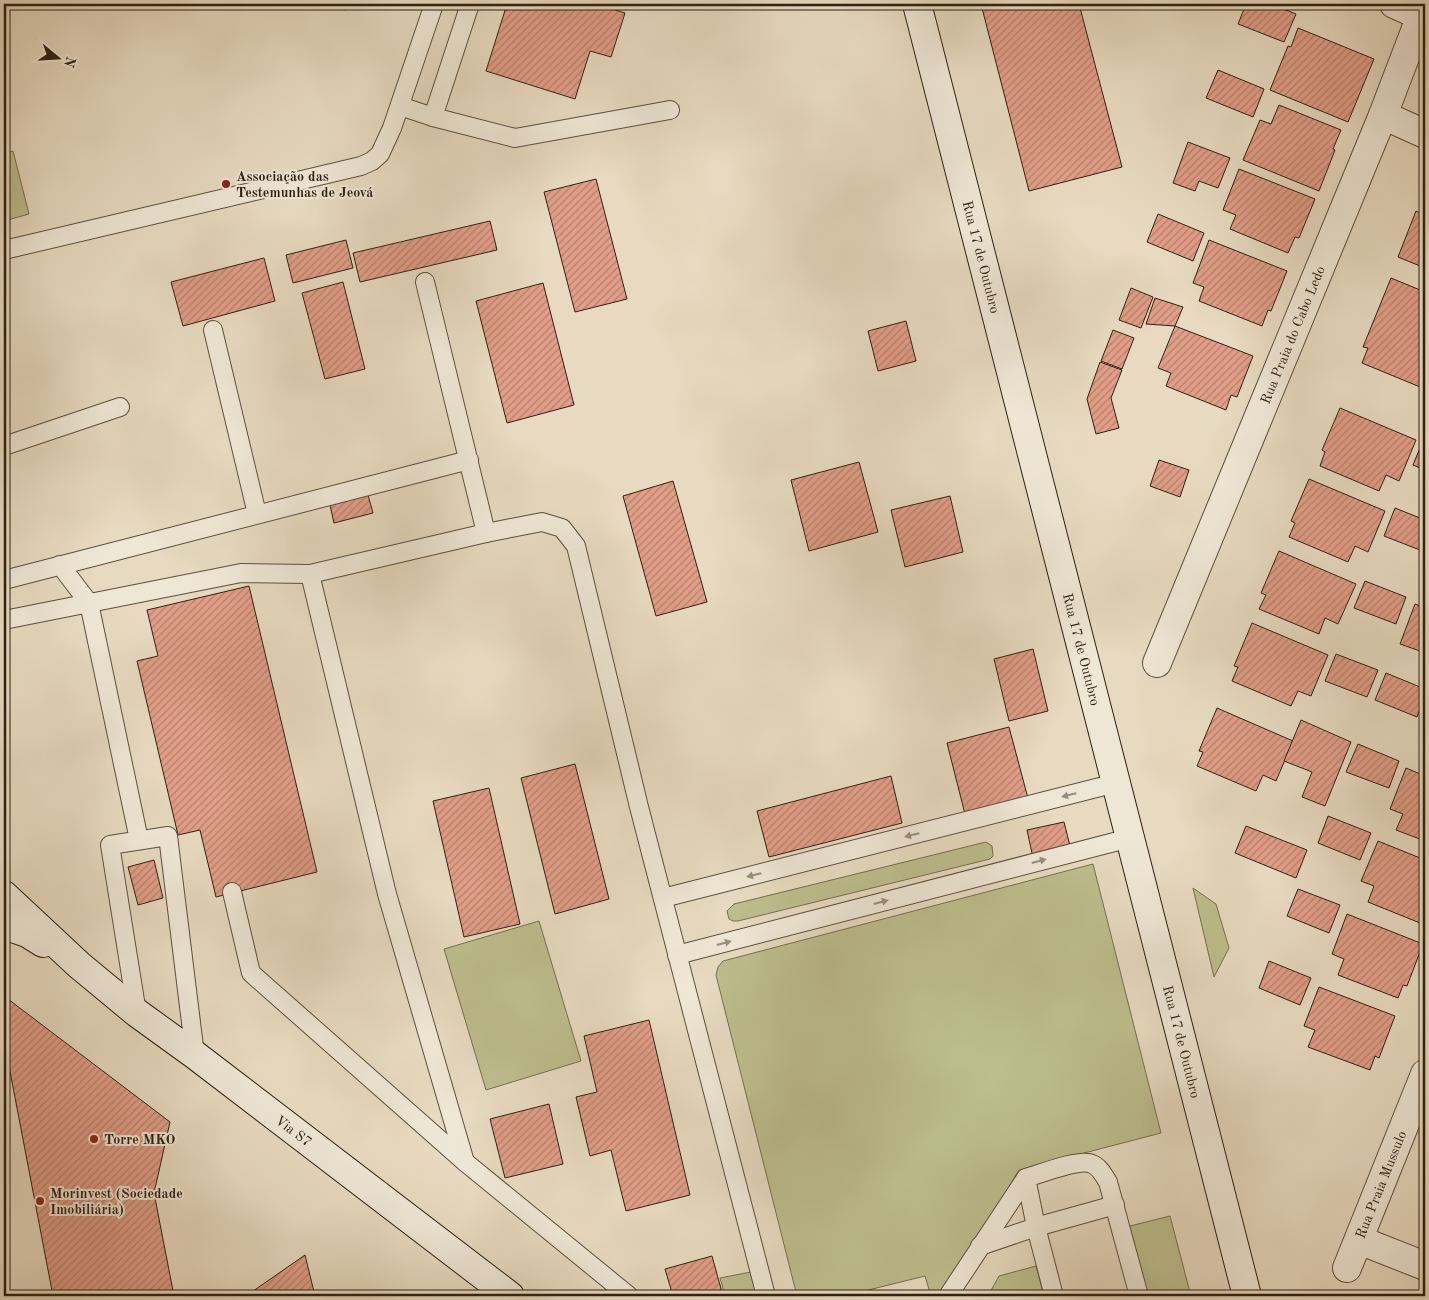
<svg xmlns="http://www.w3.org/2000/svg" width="1429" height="1300" font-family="'Old Standard TT',serif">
<defs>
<pattern id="building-hatch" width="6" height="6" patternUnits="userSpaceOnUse" patternTransform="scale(1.25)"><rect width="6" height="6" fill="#e19e88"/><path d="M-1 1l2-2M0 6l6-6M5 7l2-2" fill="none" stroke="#b7806e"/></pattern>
</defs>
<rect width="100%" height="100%" fill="#e7dac0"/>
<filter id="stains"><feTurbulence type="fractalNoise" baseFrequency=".004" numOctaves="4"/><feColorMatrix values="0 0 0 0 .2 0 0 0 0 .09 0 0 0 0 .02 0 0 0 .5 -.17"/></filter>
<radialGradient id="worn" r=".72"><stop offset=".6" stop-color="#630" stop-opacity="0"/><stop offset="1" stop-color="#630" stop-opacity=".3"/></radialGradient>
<g fill="#bdbd8d" stroke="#766f4f">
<polygon points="13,151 29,214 4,221 4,153"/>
<polygon points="986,842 992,846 993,856 990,859 738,921 733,921 729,919 727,911 734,904"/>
<polygon points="1093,864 1161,1133 1019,1170 945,1293 931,1296 925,1276 844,1296 797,1296 716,975 718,967 723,961"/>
<polygon points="1193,888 1216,904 1229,948 1214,977"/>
<polygon points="539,921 581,1061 486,1090 444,949"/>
<polygon points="1170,1216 1191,1296 1139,1296 1122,1228"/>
<polygon points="1036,1266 1044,1296 988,1296 999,1276"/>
<polygon points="756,1271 762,1296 725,1296 720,1278"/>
</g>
<g fill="url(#building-hatch)" stroke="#2e2111">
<polygon points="326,4 347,4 345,10"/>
<polygon points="507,4 596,4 625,13 611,57 590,51 575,99 486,71"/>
<polygon points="716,4 731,4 729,8"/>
<polygon points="981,4 1079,4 1122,167 1029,191"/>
<polygon points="1246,4 1271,4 1296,14 1284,42 1238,24"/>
<polygon points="1298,28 1374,59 1348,122 1270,90 1288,46 1291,47"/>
<polygon points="1218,70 1264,89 1253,117 1206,98"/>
<polygon points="1279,105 1341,130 1333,149 1335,150 1319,191 1243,160 1260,120 1271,124"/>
<polygon points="1188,142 1230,158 1218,188 1199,181 1195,191 1173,183"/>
<polygon points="1239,169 1315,199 1299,238 1295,237 1288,253 1230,229 1236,215 1223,210"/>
<polygon points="596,179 627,299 575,312 544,192"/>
<polygon points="1425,205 1425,268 1398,257 1416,211 1422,214"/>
<polygon points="1158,214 1204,233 1193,261 1147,242"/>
<polygon points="490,221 497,250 360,282 353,253"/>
<polygon points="346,240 353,268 293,283 286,255"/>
<polygon points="1209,240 1287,271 1271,311 1268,310 1262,326 1199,301 1204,287 1193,283"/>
<polygon points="264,258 275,301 183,326 171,282"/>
<polygon points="1391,278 1425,292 1425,389 1362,363 1368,348 1363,347"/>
<polygon points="343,282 365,369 325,379 302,293"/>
<polygon points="543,283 574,405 507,423 476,301"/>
<polygon points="1131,288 1153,297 1141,328 1119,320"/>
<polygon points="1155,298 1183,307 1175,326 1146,324"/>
<polygon points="906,321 916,361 878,371 868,331"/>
<polygon points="1175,326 1253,356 1237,397 1231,395 1226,410 1166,386 1171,373 1158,368"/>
<polygon points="1113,330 1134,338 1122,369 1101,361"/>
<polygon points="1100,362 1122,370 1111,398 1119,428 1096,434 1087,399"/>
<polygon points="1340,408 1416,440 1399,481 1386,475 1379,491 1320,466 1325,452 1322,450"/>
<polygon points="1424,438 1425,439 1425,470 1413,465"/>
<polygon points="1159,460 1189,470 1180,497 1150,486"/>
<polygon points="859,462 878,532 809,551 791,480"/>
<polygon points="1309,479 1385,511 1368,552 1355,546 1348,562 1289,537 1295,523 1291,521"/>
<polygon points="673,481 707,602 656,616 623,496"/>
<polygon points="368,495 373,513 334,523 330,505"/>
<polygon points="950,496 963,552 905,567 891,510"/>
<polygon points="1395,508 1425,520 1425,552 1384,536"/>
<polygon points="1279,551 1356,584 1338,624 1325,618 1319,634 1259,609 1266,595 1261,593"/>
<polygon points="1365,581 1406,597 1396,624 1354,608"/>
<polygon points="249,586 317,872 216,897 200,830 178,835 137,661 158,656 147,610"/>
<polygon points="1415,604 1425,608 1425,636 1420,651 1400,644"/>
<polygon points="1252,623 1328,655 1311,696 1298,691 1291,706 1232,681 1238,667 1234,666"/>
<polygon points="1033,649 1048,711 1009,721 994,659"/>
<polygon points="1336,654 1378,670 1367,697 1325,681"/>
<polygon points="1386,673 1425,689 1425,697 1417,717 1375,700"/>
<polygon points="1217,708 1293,741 1276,781 1263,775 1256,791 1197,766 1203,752 1199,751"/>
<polygon points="1301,720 1351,742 1325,806 1302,797 1312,772 1284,761"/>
<polygon points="1425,724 1425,739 1420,737"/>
<polygon points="1009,727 1029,802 966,818 947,743"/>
<polygon points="1358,744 1399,761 1389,788 1346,772"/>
<polygon points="575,764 609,899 555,914 521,778"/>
<polygon points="1406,768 1425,776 1425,841 1396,830 1403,814 1390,809"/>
<polygon points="891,776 902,823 769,857 757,811"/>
<polygon points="489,788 520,924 464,937 433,801"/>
<polygon points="1328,816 1371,833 1360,860 1318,843"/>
<polygon points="1064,822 1071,850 1033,858 1027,830"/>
<polygon points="1246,826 1307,850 1296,878 1235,853"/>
<polygon points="1378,841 1425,860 1425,925 1368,902 1374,886 1361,881"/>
<polygon points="154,860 163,898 138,905 128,867"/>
<polygon points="1298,889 1340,905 1329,933 1287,916"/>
<polygon points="1347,914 1423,944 1407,986 1403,985 1398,998 1338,975 1344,959 1332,954"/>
<polygon points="1269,961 1311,978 1300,1005 1259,988"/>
<polygon points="1319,987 1395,1016 1379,1058 1375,1056 1370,1070 1308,1047 1315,1030 1304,1026"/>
<polygon points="4,996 170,1122 154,1193 174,1296 53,1296 4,1040"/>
<polygon points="649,1020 690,1195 626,1211 611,1150 590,1156 576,1097 597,1092 584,1036"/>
<polygon points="549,1104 563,1164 505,1178 490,1119"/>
<polygon points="305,1255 315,1296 246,1296"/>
<polygon points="712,1256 723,1296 673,1296 665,1269"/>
</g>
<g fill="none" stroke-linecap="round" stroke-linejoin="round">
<g stroke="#5c4f3d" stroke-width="20">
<g id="lane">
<polyline points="400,106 433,117 515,138 670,110"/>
<polyline points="433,117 470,4"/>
<polyline points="4,250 361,166 372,161 380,154 392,128 434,4"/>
<polyline points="425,282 486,533"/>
<polyline points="213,330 257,514"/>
<polyline points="4,446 120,407"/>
<polyline points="60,565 89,603 139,840"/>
<polyline points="310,574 387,894 465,1162"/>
<polyline points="4,580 469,460"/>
<polyline points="4,620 241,573 310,574 486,533 542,522 562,528 576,546 639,807 766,1296"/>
<polyline points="232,892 251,973 465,1162 629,1296"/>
<polyline points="663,898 1116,783"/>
<polyline points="677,955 1130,838"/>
<polyline points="137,1013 110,845 168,836 195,1055"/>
<polyline points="1026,1178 1036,1227 1054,1296"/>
<polyline points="980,1246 1036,1227 1115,1205"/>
<path d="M948 1296 1026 1178C1040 1174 1080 1158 1092 1164 1100 1167 1104 1176 1108 1182L1139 1296"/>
</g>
</g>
<g stroke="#5c4f3d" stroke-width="30">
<g id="street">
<polyline points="1394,4 1421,16"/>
<polyline points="1383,115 1425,134"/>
<path id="s1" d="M1157 663 1383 115 1425 5"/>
<polyline points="1359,1240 1425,1266"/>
<path id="s2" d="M1347 1268 1425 1074"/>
</g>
</g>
<g stroke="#2e2111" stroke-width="30">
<g id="secondary">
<path id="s3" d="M917 4 1247 1296"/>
<path id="s4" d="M4 895 79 965 137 1013 195 1055 510 1296"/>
<polyline points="4,925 27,933 43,943"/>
</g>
</g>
<use href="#lane" stroke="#efe7d6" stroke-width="18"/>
<use href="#street" stroke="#efe7d6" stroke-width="28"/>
<use href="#secondary" stroke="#efe7d6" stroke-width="28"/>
</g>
<defs><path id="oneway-solid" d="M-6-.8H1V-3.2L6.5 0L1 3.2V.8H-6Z" transform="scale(1.25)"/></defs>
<g fill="#988e7d">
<use href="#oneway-solid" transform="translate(1069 795) rotate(166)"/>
<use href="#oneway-solid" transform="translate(912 835) rotate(166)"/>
<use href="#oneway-solid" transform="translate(1039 861) rotate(-15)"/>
<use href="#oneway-solid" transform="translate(754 875) rotate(166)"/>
<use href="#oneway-solid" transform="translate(881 902) rotate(-15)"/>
<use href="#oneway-solid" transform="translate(724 943) rotate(-15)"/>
</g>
<g fill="#8f2418" stroke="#efe7d6" stroke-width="2">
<circle cx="226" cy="184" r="5"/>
<circle cx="94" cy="1139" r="5"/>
<circle cx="40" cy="1201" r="5"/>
</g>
<g text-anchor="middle" stroke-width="4" stroke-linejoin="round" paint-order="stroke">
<g font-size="14" font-weight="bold" fill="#2e2111" stroke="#efe7d6" text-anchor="start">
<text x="236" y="181">Associação das<tspan x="236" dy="16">Testemunhas de Jeová</tspan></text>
<text x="104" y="1144">Torre MKO</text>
<text x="50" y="1198">Morinvest (Sociedade<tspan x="50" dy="16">Imobiliária)</tspan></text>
</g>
<g font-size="14" fill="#2e2111" stroke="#efe7d6">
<text dy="5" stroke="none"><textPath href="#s3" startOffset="261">Rua 17 de Outubro</textPath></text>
<text dy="5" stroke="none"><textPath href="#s1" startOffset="355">Rua Praia do Cabo Ledo</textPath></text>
<text dy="5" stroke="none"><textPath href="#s3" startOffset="666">Rua 17 de Outubro</textPath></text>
<text dy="5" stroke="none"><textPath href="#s3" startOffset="1071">Rua 17 de Outubro</textPath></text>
<text dy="5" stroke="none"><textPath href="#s4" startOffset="374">Via S7</textPath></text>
<text dy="5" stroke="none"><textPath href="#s2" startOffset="90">Rua Praia Mussulo</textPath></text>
</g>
</g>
<rect width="1429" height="1300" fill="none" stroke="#e7dac0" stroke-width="20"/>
<rect x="5" y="5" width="1419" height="1290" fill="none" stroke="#2e2111" stroke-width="2.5"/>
<rect x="10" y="10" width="1409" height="1280" fill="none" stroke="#2e2111"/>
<g transform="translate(58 58) rotate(108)" stroke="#efe7d6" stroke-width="4" paint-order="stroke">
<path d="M0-4L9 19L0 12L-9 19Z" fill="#2e2111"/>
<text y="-8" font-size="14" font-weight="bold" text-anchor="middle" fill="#2e2111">N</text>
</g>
<rect width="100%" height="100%" filter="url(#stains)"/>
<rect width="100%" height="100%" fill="url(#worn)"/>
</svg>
